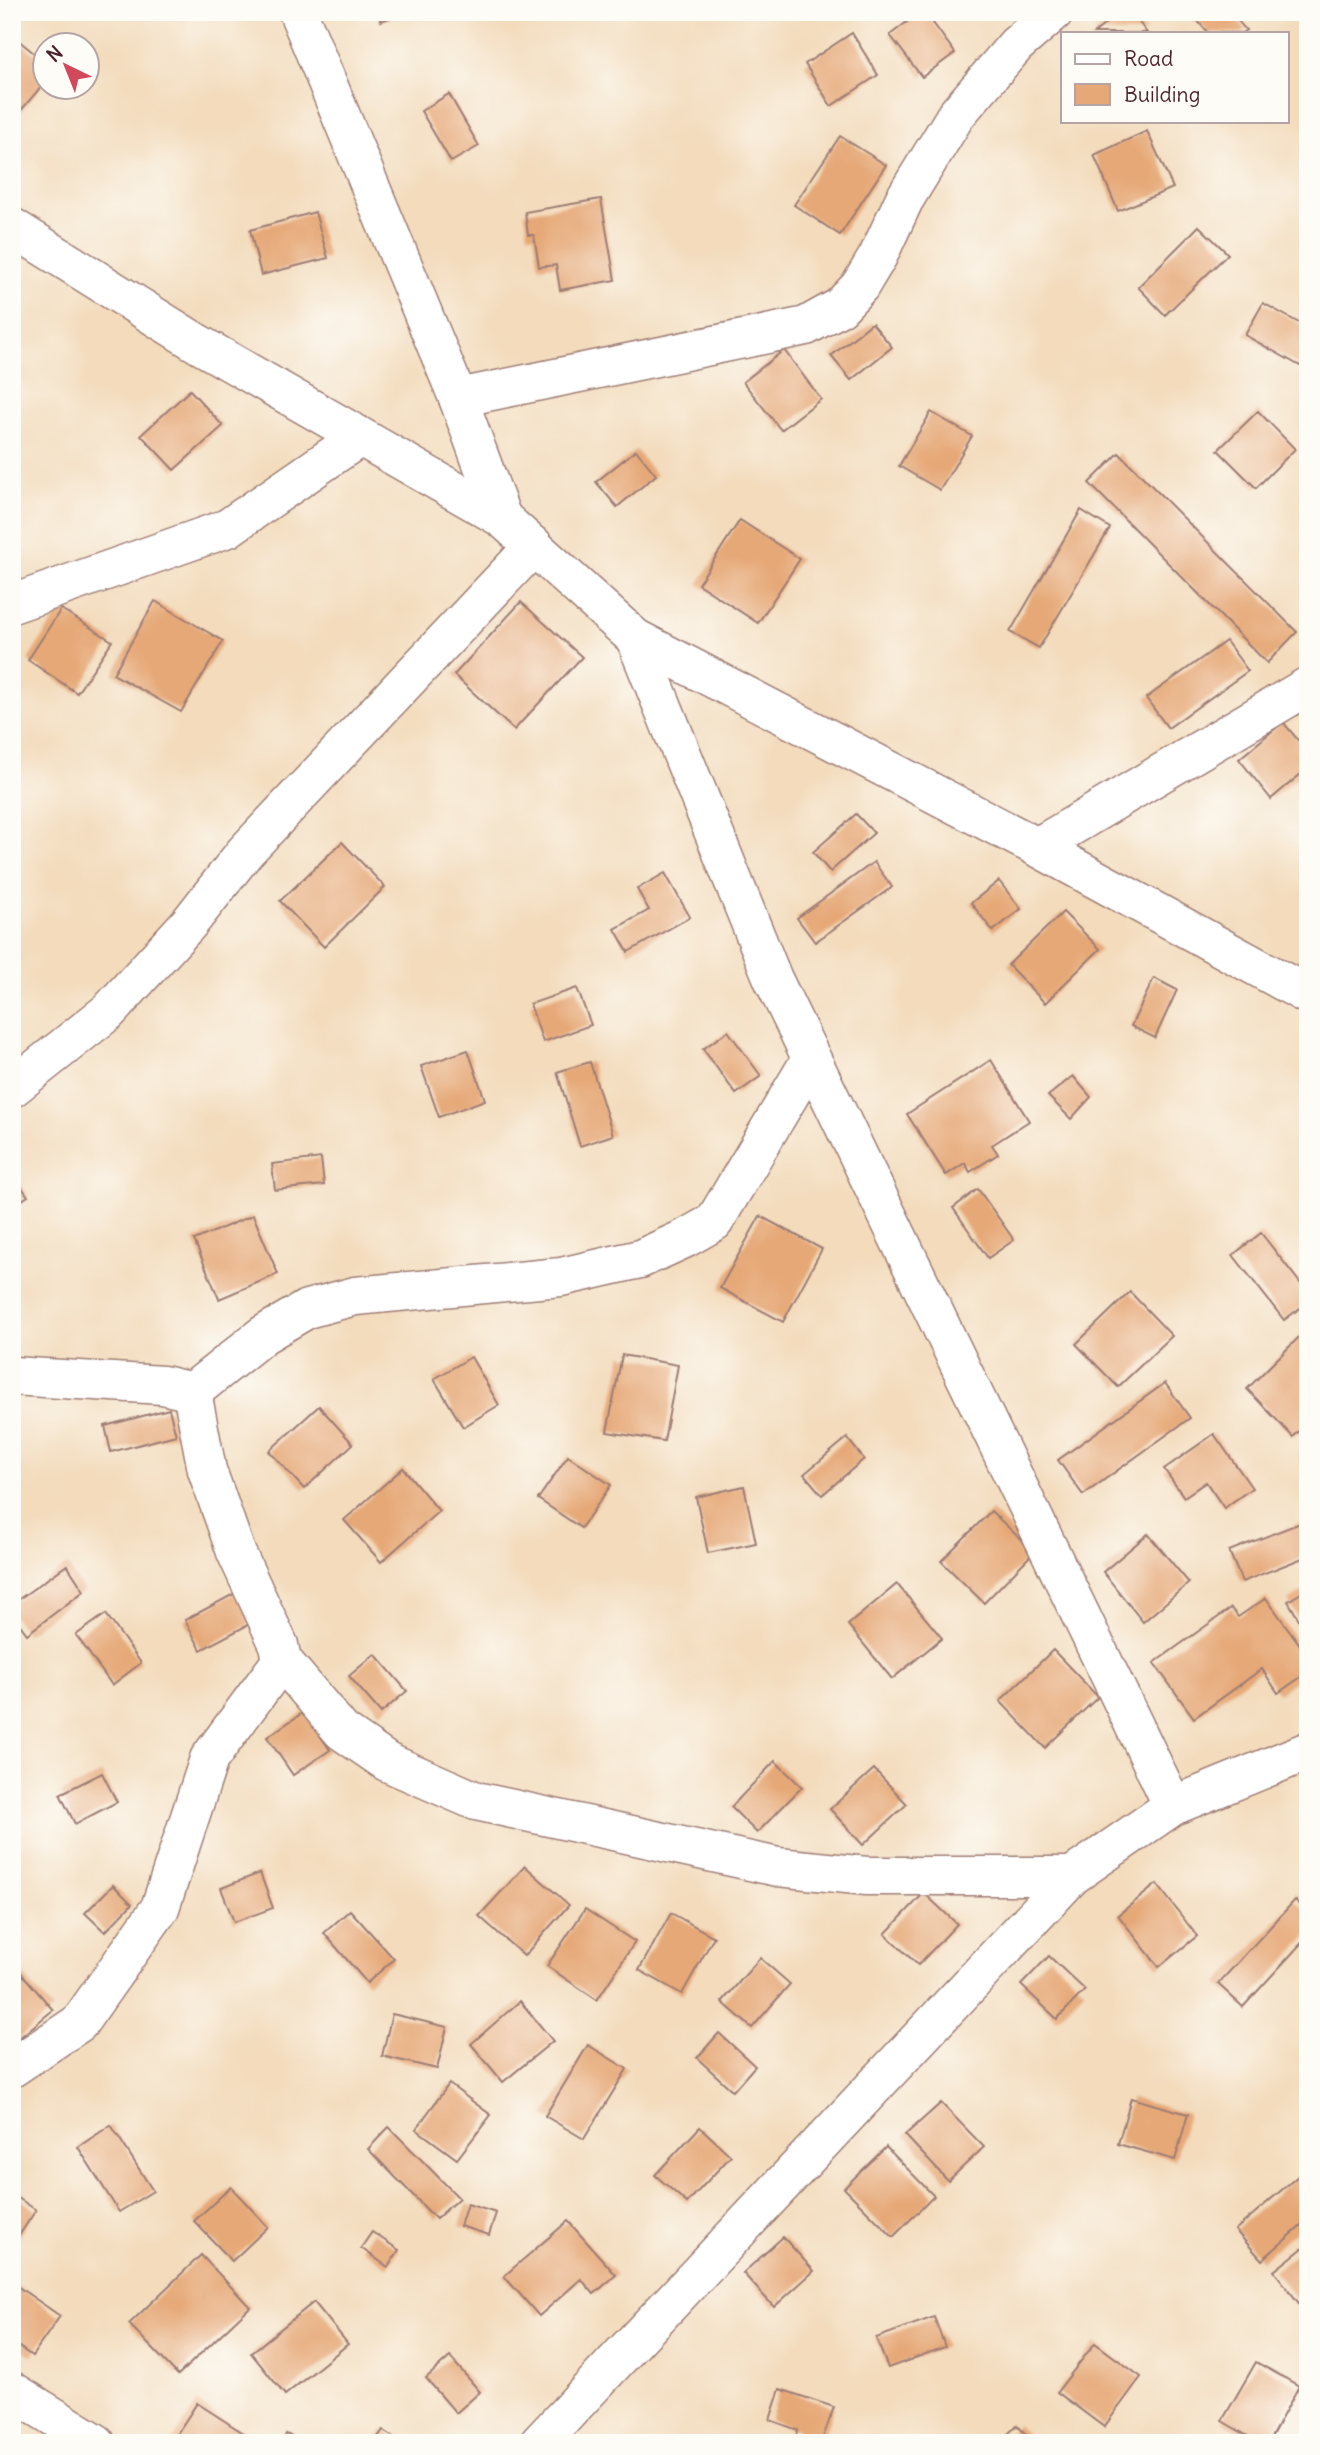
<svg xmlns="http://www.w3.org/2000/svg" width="1320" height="2455" font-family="Delius,sans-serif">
<rect width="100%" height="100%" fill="#fdfcf7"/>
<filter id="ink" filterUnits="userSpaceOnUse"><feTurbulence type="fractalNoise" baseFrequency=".0143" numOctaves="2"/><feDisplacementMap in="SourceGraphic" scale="14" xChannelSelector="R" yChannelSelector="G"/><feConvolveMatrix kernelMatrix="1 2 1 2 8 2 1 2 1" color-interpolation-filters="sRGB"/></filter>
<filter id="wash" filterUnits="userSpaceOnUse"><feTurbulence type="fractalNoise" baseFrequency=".00686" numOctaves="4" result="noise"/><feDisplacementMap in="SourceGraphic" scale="28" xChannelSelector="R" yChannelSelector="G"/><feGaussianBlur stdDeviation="1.57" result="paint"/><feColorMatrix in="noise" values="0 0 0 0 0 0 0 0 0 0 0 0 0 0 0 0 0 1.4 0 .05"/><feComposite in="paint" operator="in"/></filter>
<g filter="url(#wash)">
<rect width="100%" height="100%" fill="#f3dbbc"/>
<g id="blocks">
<g fill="#e6a877">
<polygon points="377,12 404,12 404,13 381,21"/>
<polygon points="920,12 925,12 955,53 922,77 890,35"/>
<polygon points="1120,12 1131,12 1147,33 1094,33"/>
<polygon points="1190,12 1230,12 1246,30 1242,33 1208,33"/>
<polygon points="852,33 878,75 831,106 805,64"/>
<polygon points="12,35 46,63 46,81 12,121"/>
<polygon points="449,94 479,146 451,162 421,111"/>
<polygon points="1147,131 1173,188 1118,211 1094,155"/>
<polygon points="840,136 886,165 840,235 794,205"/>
<polygon points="601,199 615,280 560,290 556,265 539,267 534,235 528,235 525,212"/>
<polygon points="315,212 328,258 261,275 250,230"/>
<polygon points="1199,226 1228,254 1165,315 1138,287"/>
<polygon points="1263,303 1308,328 1308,352 1300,366 1245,335"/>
<polygon points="872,323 892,347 851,380 831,356"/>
<polygon points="784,350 821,399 781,430 743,382"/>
<polygon points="190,390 223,426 174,470 141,435"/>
<polygon points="1258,411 1295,449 1256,488 1218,450"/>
<polygon points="931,412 972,436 940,490 899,466"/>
<polygon points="636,450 656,475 617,507 596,482"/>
<polygon points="1119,453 1297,632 1267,663 1089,483"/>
<polygon points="1081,510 1110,528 1039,648 1010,632"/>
<polygon points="740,520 800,559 758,623 698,584"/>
<polygon points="155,601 223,641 181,712 113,674"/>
<polygon points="521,602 582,657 514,730 454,675"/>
<polygon points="61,609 112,641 77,693 28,660"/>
<polygon points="1226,641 1248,671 1168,728 1146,698"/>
<polygon points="1283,722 1308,752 1308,768 1271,799 1239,759"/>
<polygon points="856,814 874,833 830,872 813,852"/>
<polygon points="342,842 385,887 324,947 280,901"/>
<polygon points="874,862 892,887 815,942 797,918"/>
<polygon points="665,873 690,917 628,952 615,929 649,910 637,889"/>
<polygon points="999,881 1021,909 993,931 971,903"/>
<polygon points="1063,912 1100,949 1045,1003 1008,965"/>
<polygon points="1154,978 1177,990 1155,1038 1131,1026"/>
<polygon points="577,988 591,1025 543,1042 530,1004"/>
<polygon points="728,1031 761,1076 736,1094 703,1049"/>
<polygon points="468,1050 485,1100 439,1117 421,1066"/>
<polygon points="991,1060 1029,1121 992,1145 998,1154 970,1172 965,1163 946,1175 907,1114"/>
<polygon points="590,1062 613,1135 580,1146 557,1072"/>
<polygon points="1073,1076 1091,1097 1071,1119 1048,1096"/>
<polygon points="321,1158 324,1185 275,1190 272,1164"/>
<polygon points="12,1174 28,1196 12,1207"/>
<polygon points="978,1189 1014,1240 988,1258 953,1208"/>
<polygon points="253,1215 278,1274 219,1299 194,1240"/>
<polygon points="760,1216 822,1249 783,1322 720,1288"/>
<polygon points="1261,1233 1308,1293 1308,1302 1284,1320 1233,1255"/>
<polygon points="1130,1292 1172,1336 1118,1387 1076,1344"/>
<polygon points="1303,1333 1308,1337 1308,1423 1293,1437 1247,1389"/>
<polygon points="622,1355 678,1365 664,1441 607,1432"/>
<polygon points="471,1357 499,1405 463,1427 434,1379"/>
<polygon points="1165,1383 1190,1418 1083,1495 1058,1460"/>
<polygon points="319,1406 353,1444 304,1489 269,1451"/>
<polygon points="169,1409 176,1435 111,1452 105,1426"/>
<polygon points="1214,1434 1252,1488 1224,1508 1206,1482 1184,1497 1164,1469"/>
<polygon points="847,1438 864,1459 822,1495 804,1474"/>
<polygon points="568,1456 611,1485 581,1528 538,1499"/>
<polygon points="403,1468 439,1511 381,1562 344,1520"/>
<polygon points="744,1486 756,1543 708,1553 696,1497"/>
<polygon points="991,1511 1034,1552 984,1603 941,1561"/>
<polygon points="1308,1520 1308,1556 1242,1582 1229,1551"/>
<polygon points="1148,1534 1189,1583 1143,1622 1103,1572"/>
<polygon points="67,1565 84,1591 27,1634 12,1614 12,1604"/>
<polygon points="897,1584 942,1638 892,1679 848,1625"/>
<polygon points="1308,1589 1308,1635 1288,1601"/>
<polygon points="241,1590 257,1620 201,1650 185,1620"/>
<polygon points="1266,1598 1308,1656 1308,1672 1278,1693 1262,1669 1194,1718 1154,1663 1231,1608 1238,1617"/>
<polygon points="106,1614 141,1663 112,1685 76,1635"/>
<polygon points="1053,1650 1098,1697 1045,1748 1000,1701"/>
<polygon points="375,1654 407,1691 381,1713 349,1676"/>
<polygon points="304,1712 330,1750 293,1775 267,1737"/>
<polygon points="775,1761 802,1787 757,1833 731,1807"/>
<polygon points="874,1769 907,1804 863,1845 830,1809"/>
<polygon points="102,1773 117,1802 75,1824 60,1794"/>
<polygon points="525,1866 569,1905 524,1956 479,1916"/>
<polygon points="260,1873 273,1908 234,1922 221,1888"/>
<polygon points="1157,1884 1197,1936 1159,1967 1118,1915"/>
<polygon points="113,1885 132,1904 105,1932 85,1913"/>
<polygon points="924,1893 957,1924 918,1965 885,1934"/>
<polygon points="1295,1900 1308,1912 1308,1936 1243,2007 1218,1984"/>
<polygon points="585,1909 635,1942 597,2000 547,1966"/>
<polygon points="350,1910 394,1959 367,1983 324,1933"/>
<polygon points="671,1913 714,1937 682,1994 639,1970"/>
<polygon points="1049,1956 1085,1990 1057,2019 1021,1985"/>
<polygon points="760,1958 790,1984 752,2028 722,2002"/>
<polygon points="12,1962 53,2010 12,2044"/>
<polygon points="520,2001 553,2041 503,2082 471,2044"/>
<polygon points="392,2014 447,2027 437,2069 382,2056"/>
<polygon points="719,2033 755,2066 733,2091 697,2058"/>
<polygon points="588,2045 627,2069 584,2139 545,2116"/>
<polygon points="449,2084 491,2115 457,2159 416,2129"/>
<polygon points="1131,2098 1188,2114 1175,2160 1118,2144"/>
<polygon points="941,2103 984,2147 948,2181 905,2135"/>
<polygon points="111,2125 153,2191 119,2212 78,2147"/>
<polygon points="389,2127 459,2198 436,2219 368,2149"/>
<polygon points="700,2127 731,2156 687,2203 655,2175"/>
<polygon points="886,2147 934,2196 893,2237 844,2188"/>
<polygon points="1305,2170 1308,2220 1262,2260 1235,2230"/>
<polygon points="231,2187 268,2227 232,2261 194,2221"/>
<polygon points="12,2194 36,2210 12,2246"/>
<polygon points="467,2204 496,2213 489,2235 460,2226"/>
<polygon points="568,2221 616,2275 594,2294 581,2279 539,2316 504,2276"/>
<polygon points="372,2232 399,2250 388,2267 361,2248"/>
<polygon points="783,2237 814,2271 774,2307 743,2273"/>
<polygon points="1308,2244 1308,2315 1274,2271"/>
<polygon points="201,2255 250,2307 178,2375 129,2324"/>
<polygon points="14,2284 60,2316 32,2356 12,2342"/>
<polygon points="314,2302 348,2344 285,2395 251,2353"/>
<polygon points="934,2317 945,2347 888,2368 876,2338"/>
<polygon points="1095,2343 1141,2377 1104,2427 1057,2392"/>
<polygon points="450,2357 480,2392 456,2413 426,2378"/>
<polygon points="1256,2362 1299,2386 1268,2443 1260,2443 1222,2421"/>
<polygon points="780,2389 834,2407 821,2443 793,2443 798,2430 770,2420"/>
<polygon points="197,2403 254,2440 252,2443 171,2443"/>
<polygon points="1017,2425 1034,2443 999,2443"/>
<polygon points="383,2430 402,2443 374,2443"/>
<polygon points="286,2434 305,2443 282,2443"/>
</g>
</g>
</g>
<g filter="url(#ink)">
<use href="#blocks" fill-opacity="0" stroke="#9e7d74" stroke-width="2"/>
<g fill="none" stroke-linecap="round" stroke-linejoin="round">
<g stroke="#9e7d74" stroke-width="41">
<g id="minor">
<polyline points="298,12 458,398 502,518"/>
<polyline points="12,227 197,343 502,518 635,638 1037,847 1308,995"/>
<polyline points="458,398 806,326 840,307 860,286 878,256 904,200 956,115 1016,45 1054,12"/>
<polyline points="12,604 228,528 360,437"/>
<polyline points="635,638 773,979 1173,1806"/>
<polyline points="1037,847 1308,686"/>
<polyline points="12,1088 109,1011 190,922 245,852 534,546"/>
<polyline points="12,1376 163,1385 192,1392 263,1335 307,1309 355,1296 561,1277 640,1259 686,1238 714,1222 811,1059"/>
<polyline points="192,1392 207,1470 236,1552 279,1645 282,1660 342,1731 387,1762 476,1801 778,1867 867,1876 1072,1876"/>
<polyline points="12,2068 79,2023 160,1908 209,1759 282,1660"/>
<polyline points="12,2391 96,2443"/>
<polyline points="539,2443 1072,1876 1173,1806 1308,1751"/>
</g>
</g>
<use href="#minor" stroke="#fff" stroke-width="38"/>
</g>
</g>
<rect width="1320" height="2455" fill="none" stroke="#fdfcf7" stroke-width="42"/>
<rect x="1061" y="32" width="228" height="91" fill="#fdfcf7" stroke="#b5a4a5" stroke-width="2"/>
<rect x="1075" y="54" width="35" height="10" fill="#ffffff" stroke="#b5a4a5" stroke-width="2"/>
<text x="1124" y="66" font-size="21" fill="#4a1f2b">Road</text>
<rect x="1075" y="84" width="35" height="21" fill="#e6a877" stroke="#b5a4a5" stroke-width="2"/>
<text x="1124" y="102" font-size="21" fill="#4a1f2b">Building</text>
<g transform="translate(66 66) rotate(317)"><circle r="33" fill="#fdfcf7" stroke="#b5a4a5" stroke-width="2"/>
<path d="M0-5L12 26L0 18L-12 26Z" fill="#d1495b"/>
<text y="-10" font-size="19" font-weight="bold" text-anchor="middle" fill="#4a1f2b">N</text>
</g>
</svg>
